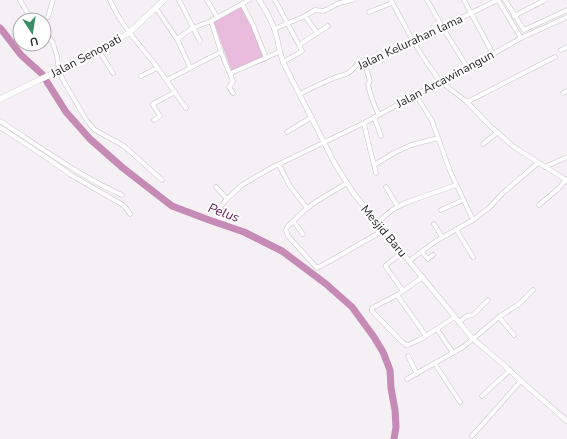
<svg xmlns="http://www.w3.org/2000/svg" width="567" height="439" font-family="'Nunito Sans',sans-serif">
<rect width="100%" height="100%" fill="#f5f0f3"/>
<polygon fill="#e8badb" points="244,6 265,61 237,72 232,72 213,21"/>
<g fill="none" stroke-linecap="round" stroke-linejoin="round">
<polyline stroke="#c68ab6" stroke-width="7" points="0,28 2,30 21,55 42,74 66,112 90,139 123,168 172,206 209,220 244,232 282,251 326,284 352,307 374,337 383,352 390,370 391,388 395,410 396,427 394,439"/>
<g stroke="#c7c2c6" stroke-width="5">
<g id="minor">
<polyline points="20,0 28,14 33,20"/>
<path d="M110 0C120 24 138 43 154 63 165 78 175 93 186 108"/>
<polyline points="179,0 200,41"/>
<polyline points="207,0 217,17"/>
<polyline points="249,0 211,21 221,52 229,72 231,73 279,52"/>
<polyline points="275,0 299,45"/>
<polyline points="391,0 414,43 427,63 440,81 467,102 490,126 514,147 566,180 567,179"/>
<polyline points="427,0 443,28 467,67"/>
<polyline points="464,0 493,54"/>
<polyline points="505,0 524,30 567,10"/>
<polyline points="242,4 253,25 266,58"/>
<polyline points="156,8 177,39 190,67"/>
<polyline points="369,12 392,3"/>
<polyline points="305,16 317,33"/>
<polyline points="514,16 545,0"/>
<polyline points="48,17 53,0"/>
<polyline points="274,29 305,16 315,10 323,11 328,9 339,3 353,0"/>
<polyline points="44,30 49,37 53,43 57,56 59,71 64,82 87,121 95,130 124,146 162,180"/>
<polyline points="177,39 193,28 211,21"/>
<polyline points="561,50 567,47"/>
<polyline points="99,51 113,73"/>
<path d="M364 61 370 81 368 84C370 95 374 105 379 115"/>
<polyline points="283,62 301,52 302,51 299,45 311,37 328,26"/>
<polyline points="230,73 233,82 229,87 233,93"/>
<polyline points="141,76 157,68"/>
<polyline points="167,80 221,52"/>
<polyline points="563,93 567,91"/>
<path d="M300 94C311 88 322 83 334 78 338 76 342 76 346 74 352 72 355 65 361 62L414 43 471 13 498 0 521 38"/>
<polyline points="416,95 432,121 450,171 473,220"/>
<polyline points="467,102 555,57"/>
<polyline points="374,117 381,136"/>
<polyline points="154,120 160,116 153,105 153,104 175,92"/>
<path d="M0 121C40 147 78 175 122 195"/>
<polyline points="364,123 368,141 376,173"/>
<polyline points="0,127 47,158 71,175 123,205 126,208 130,214"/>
<polyline points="287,132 312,117"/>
<polyline points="483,144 498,132"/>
<polyline points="279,165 290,186 307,208"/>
<polyline points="374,165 394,153 411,145 438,138"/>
<polyline points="545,167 567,157"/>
<polyline points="347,183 317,201 305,210 288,226 286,230 288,236 317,268 330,261 384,230"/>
<polyline points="216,187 227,199 219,208"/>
<polyline points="386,187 398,207"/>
<polyline points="227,199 242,185 271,168 364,123 467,67 493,54 521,38 567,17"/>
<polyline points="539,205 559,188 566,180"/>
<polyline points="441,210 463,200"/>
<polyline points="293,221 303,234"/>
<polyline points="377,223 392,210 405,203 456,185"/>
<polyline points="434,224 442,237"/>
<polyline points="456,229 473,257"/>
<polyline points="422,252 428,259 433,255"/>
<polyline points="402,253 386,265 386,267 403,291"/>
<polyline points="409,261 436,241 473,220 489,208 503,193 538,163"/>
<polyline points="423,277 397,295 372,308 372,311 402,342 406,345 408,345 421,339 455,317"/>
<polyline points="397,295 426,336"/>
<polyline points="499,317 514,335"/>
<polyline points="459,322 467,316 473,315 488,300"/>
<polyline points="437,329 453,353"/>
<polyline points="408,356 417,374"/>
<polyline points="435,364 460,402"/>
<polyline points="407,379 463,347 473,339 499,317 519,304 533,290"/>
<polyline points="482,396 510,370"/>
<polyline points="472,436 521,381"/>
</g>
</g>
<g stroke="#c7c2c6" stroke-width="5.5">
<path id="tertiary" d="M259 0C265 9 270 18 274 28 278 39 279 51 283 62L335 164 354 194 473 339 505 366 521 381 567 421"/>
</g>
<g stroke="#c7c2c6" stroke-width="6">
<polyline id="secondary" points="0,99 99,51 130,32 164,0"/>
</g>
<use href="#minor" stroke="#fff" stroke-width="4"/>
<use href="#tertiary" stroke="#fff" stroke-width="4.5"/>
<use href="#secondary" stroke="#fff" stroke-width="5.5"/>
</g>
<g text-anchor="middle" stroke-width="4" stroke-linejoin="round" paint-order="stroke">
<g font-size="12" fill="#282628" stroke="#fff">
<text transform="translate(410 42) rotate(-25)" y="4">Jalan Kelurahan lama</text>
<text transform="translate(86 56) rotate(-28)" y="4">Jalan Senopati</text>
<text transform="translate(445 79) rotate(-28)" y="4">Jalan Arcawinangun</text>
<text transform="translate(384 231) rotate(50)" y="4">Mesjid Baru</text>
</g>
<g font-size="13" font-style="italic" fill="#621b54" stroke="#fff">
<text transform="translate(224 212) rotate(20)" y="5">Pelus</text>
</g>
</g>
<g transform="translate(32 32) rotate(168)"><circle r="19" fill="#ffffff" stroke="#a9a8a9"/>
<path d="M0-3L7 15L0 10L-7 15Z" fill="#3a8e61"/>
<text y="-6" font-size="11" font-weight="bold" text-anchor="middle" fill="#282628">U</text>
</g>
</svg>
